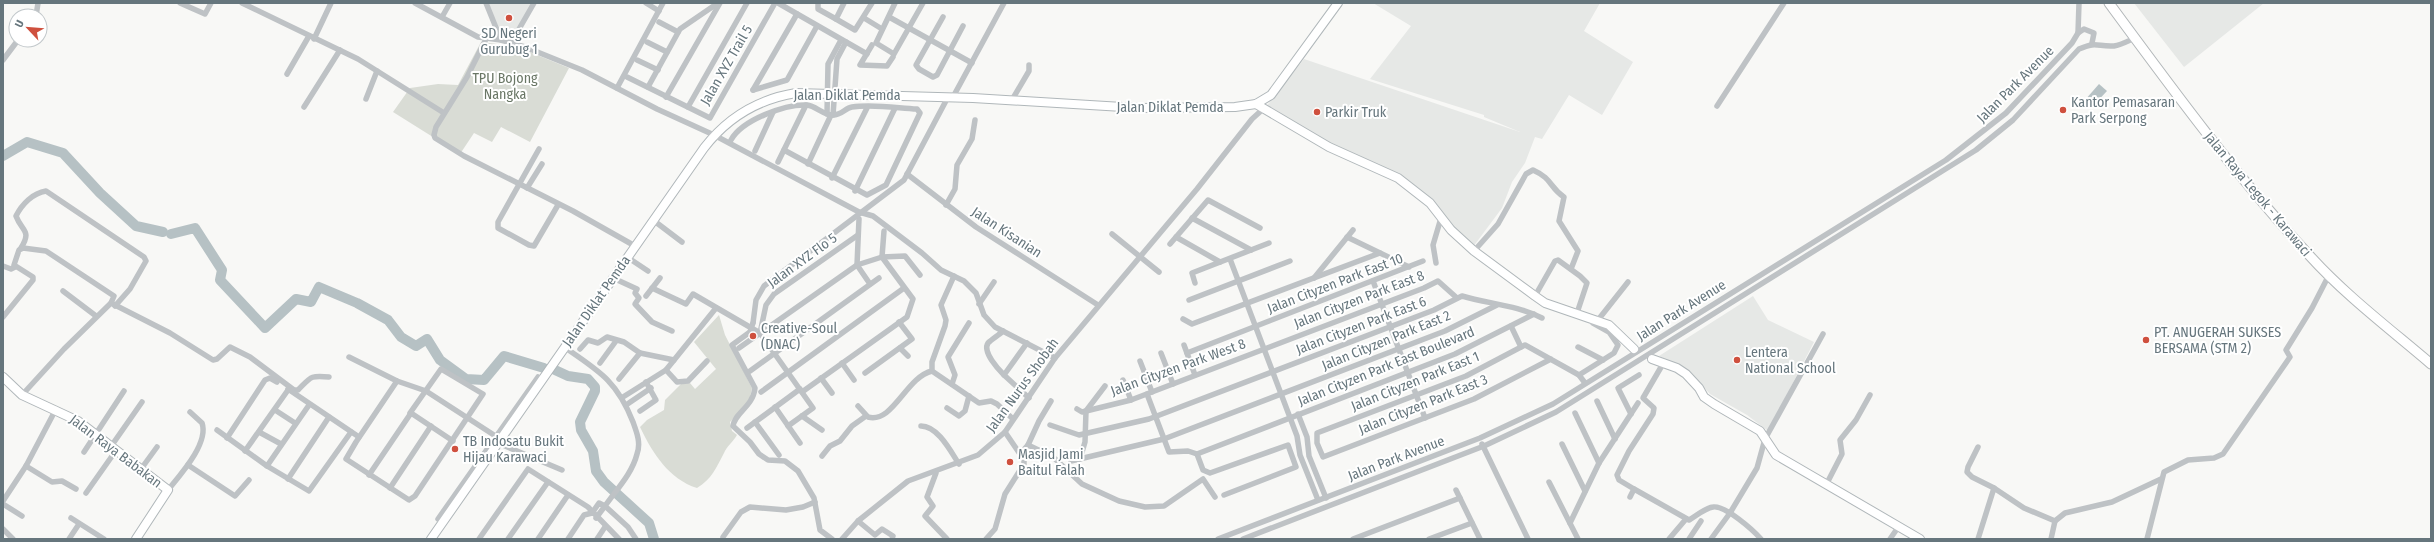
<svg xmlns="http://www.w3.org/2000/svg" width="2434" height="542" font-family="'Fira Sans Condensed',sans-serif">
<rect width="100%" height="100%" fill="#f8f8f6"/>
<g fill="#e6e8e6">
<polygon points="488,3 532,3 512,39 501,33"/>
<polygon points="1373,3 1600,3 1584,31 1633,62 1602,115 1569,95 1542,139 1535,137 1525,163 1512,182 1502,208 1473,247 1447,222 1435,205 1416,186 1330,144 1265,108 1304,59 1520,132 1484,117 1484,115 1370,79 1411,26"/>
<polygon points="2134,3 2264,3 2184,67"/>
<polygon points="1753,296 1768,320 1814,342 1768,431 1747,415 1710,394 1688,370 1659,356"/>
</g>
<g fill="#d9dcd5">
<polygon points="481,42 515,46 569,68 530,142 501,127 492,142 474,133 460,154 393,112 410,88 438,84 458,85"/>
<path d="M719 315 725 335 752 388 749 403 730 422 732 431 737 435C733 442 727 446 724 453 716 468 712 479 697 488 669 479 653 454 640 427L647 420 664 410 665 400 681 384 690 383 695 389 716 369 694 342Z"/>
</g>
<polygon fill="#b6c1c4" points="2099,84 2107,91 2092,107 2085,100"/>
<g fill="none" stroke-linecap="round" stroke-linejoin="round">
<g stroke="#b6c1c4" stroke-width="10">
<polyline points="3,156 27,142 63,153 100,193 136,226 163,232"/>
<polyline points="171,234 195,228 222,270 220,280 265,328 296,299 311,302 319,287 357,303 388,320 401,337 416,346 427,339 440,360 466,379 484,380 504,356 544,368"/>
<polyline points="555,370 568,376 588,379 595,387 595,391 580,422 581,430 593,451 596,471 604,482 649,523 654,539"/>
</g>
<g stroke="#b0b7ba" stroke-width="10">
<g id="secondary">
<polyline points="1256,104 1329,147 1398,178 1430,203 1451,230 1474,251 1535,296 1545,303 1609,325 1634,349"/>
<polyline points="1652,359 1677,368 1686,374 1699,388 1704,397 1714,404 1760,431 1776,455 1920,539"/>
<polyline points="3,377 22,395 78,421 168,490 136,539"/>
<path d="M431 539 704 148C727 118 759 99 796 93L973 98 1139 108 1235 107 1256 104 1271 95 1338 3"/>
</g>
</g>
<g stroke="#b2b7b9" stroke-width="11">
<path id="primary" d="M2109 3C2173 90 2236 176 2309 255 2345 295 2390 329 2431 364"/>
</g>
<g stroke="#bec2c5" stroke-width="5.5">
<polyline points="180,3 205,14 211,3"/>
<polyline points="242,3 358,59 444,113"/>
<polyline points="415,3 478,37 501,40 525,47 582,70 657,109 714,135 859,212 873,216 922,253 941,270 964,281 976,293 984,315 995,327 1055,358"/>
<polyline points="486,3 501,40"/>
<polyline points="646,3 659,11"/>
<polyline points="778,3 867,54"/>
<polyline points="818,3 818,9 836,19"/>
<polyline points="844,3 836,19 855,30 872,3"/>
<polyline points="895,3 876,43 894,54 923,3"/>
<polyline points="36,16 38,3"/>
<polyline points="442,17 450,3"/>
<polyline points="889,17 972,63"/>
<polyline points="943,17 916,65 919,69 933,77 937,75 963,26"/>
<polyline points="864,18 882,29"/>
<polyline points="659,22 678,32"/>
<polyline points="2078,33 2084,29 2094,33 2092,43"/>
<polyline points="314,39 331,3"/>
<polyline points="486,39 467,77 436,127 434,135 435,138 464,156 573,211 635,246"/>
<polyline points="647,42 667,52"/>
<polyline points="511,43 534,3"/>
<polyline points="872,45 860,65 887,66 893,57"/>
<polyline points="3,60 18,40"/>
<polyline points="637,60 658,70"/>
<polyline points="287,74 309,36"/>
<polyline points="627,77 710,118 775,3"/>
<polyline points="648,87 680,29 718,3"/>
<polyline points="617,88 663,3"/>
<polyline points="753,90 787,80 817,26"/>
<polyline points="753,90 797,14"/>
<polyline points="666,97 720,3"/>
<polyline points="953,97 1004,3"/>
<polyline points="366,99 377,71"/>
<polyline points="1012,100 1029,71 1029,65"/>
<polyline points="1717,106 1784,3"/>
<polyline points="304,107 340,50"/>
<polyline points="688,107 747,3"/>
<polyline points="827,114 828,64 841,40"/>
<polyline points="833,115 837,59 846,42"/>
<path d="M731 140C742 120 785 104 807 105 816 106 823 115 833 115 842 115 845 108 852 107 873 104 897 108 917 109L920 113 886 185 867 195 784 150"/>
<polyline points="539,149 498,222 498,228 529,245 534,246 558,205"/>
<polyline points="755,151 773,112"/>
<polyline points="778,162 806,105"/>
<polyline points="808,164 831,115"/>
<polyline points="907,174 976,227 1098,305"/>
<polyline points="832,178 867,108"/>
<polyline points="527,188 542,164"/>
<polyline points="855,191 895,108"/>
<polyline points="946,205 955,189 957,165 972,139 975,120"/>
<polyline points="1192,218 1251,250"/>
<polyline points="859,219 857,265 870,284"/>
<polyline points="653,220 682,242"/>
<polyline points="1112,234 1159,272"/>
<polyline points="1176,237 1220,262"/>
<polyline points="1347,237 1409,267"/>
<polyline points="1170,244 1208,200 1260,228"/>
<path d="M21 248C32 230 22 232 16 216 22 204 33 193 46 191L144 257 146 261 130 289 115 306"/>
<path d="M1474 251 1498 224 1526 174 1533 170C1553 179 1549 187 1564 197L1559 221 1578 251 1571 269"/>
<polyline points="627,257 648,271"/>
<polyline points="1230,259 1297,436 1300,455 1318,500"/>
<polyline points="1436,263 1433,245 1441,218"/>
<polyline points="3,266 11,269 15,267"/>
<polyline points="954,276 941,305 946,320 945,326 932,362 932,371 979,403 991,401 997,404 1013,419"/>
<polyline points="613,278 637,289 635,293 639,298 635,304 652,322 672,331"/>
<polyline points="1314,278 1353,230"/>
<polyline points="1373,281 1425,418"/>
<polyline points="1195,283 1192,273 1269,243"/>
<polyline points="652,288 686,304 693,294 760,333 813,408 788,426"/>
<polyline points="63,291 96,316"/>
<polyline points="646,296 660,278"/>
<polyline points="1535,296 1555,261 1558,260 1580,276 1587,283 1577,313"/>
<polyline points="1189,300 1290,261"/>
<path d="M111 303 170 333 213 360 217 359 230 347 250 357 294 390H298C311 377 310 375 329 377"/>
<polyline points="979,304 994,282"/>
<polyline points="3,317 33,280 33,277 14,265 19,250 23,248 46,251 114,296 111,303 64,349 22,395"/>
<polyline points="1183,319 1192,324 1380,253"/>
<polyline points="1598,320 1628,282"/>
<polyline points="753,323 756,300 764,286 904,180 948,97"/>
<polyline points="1511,326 1521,347"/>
<path d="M1003 331C999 335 992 339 988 343 982 352 999 370 1004 375"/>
<path d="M750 332 732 345 755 388C753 407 735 412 733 426L750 442 759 454 768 460 785 461 798 471 814 498 820 530 832 539"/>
<polyline points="760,333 766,305 774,294 858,235"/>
<polyline points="1027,343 1004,375 1029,398"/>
<polyline points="1184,345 1195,375"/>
<path d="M564 347C599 371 617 381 633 422 637 433 641 443 637 454 632 474 616 490 605 506L628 527 636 539"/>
<polyline points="1578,347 1603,360"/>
<polyline points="739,348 857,265 882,257 905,256 920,275"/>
<polyline points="900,348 908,356"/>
<polyline points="580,349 588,340 598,343 607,337 624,342 640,353 674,360"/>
<polyline points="1161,353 1173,384"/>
<polyline points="1187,353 1423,261"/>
<polyline points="349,357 397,381 426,391 497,437"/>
<polyline points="1551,359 1474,399 1323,457 1317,443 1317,433 1466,376 1525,345 1579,375 1585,383"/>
<polyline points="1140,361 1152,392"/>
<polyline points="600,363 616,341"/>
<polyline points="842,363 854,380"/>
<polyline points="666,370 677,382 688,381 707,361"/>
<polyline points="750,371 879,278"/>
<polyline points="865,373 912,339 899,322"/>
<polyline points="1579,375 1614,353 1618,345 1609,332 1593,323"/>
<polyline points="821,378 832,393"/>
<polyline points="619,379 640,353"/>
<polyline points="1123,380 1131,400"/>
<polyline points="397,381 356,442 346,459 409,500 415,496 483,394 441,369 410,413"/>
<polyline points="952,384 955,375 948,357 969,323"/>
<polyline points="288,389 359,437"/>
<polyline points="761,392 904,288"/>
<polyline points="802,392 907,317 913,299 882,257 884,231"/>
<polyline points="1147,394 1169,452 1188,451 1197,454"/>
<polyline points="623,397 666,370 716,308"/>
<polyline points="1597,401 1615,439"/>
<polyline points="626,405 651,388"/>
<path d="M858 406 868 417C893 424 906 377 932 371"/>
<polyline points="775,407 800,443"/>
<polyline points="947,408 959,416 965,411 969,396"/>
<polyline points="1077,409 1082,412 1131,400 1424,288 1438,281 1457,298"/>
<polyline points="275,410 295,423"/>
<polyline points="640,411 656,400 646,382"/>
<polyline points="1575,413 1599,463"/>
<polyline points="1298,414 1307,437 1309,456 1326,498"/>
<polyline points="1631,414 1618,388 1639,375"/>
<polyline points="802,416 822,430"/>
<polyline points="755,422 779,455"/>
<path d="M1050 425 1079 435 1149 419 1434 310 1462 296C1489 304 1517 305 1542 318"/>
<path d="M921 426C938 426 951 452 959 464"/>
<polyline points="747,428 800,389"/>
<polyline points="217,430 267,466 309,491 351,432"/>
<polyline points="259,432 281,444"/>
<polyline points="227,438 265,380 270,378 277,382"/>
<polyline points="498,443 562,470"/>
<polyline points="1482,444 1528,539"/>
<polyline points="1562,444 1585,491"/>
<polyline points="112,445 142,402"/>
<polyline points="1028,445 1039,421 1051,401"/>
<polyline points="1978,447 1968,467 1967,472 1972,477 1994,488"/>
<polyline points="245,451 288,390"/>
<polyline points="84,452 124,391"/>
<polyline points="1020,454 1028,445 1053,457 1082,484 1119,501 1145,507 1164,506 1203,479 1215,497"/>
<polyline points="1197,454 1455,354 1534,314"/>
<polyline points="1197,454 1203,470 1210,473 1288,445 1296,467 1224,495"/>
<polyline points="822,456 830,446 840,441 852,426 866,416"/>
<polyline points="1080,459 1085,442 1086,411 1105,386"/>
<polyline points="1071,461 1164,439 1445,331 1497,305"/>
<polyline points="188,465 235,496 249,480"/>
<polyline points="26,466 52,482 62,481 76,489"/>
<polyline points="267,466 309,405"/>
<polyline points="141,469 157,447"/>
<polyline points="936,473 927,497 933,506 925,516 947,539"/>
<polyline points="369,475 411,413 453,441"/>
<polyline points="288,479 329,417"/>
<polyline points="1549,482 1578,539"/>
<polyline points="1826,485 1842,454 1840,440 1856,420 1870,395"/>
<polyline points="390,488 431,426"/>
<path d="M1634 489 1689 520C1696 516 1705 508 1713 507 1725 505 1753 530 1761 539"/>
<path d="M168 490C181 474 209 443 202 423L190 412"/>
<polyline points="1456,490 1480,539"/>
<polyline points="86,493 117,449"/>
<polyline points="1630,497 1634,489 1619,480 1617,475 1629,451 1653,414 1654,408 1643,398 1664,362"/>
<polyline points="3,501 26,466 56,409"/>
<polyline points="3,504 22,516"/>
<polyline points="592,513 599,503 605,506 596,518"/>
<polyline points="71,518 104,539"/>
<polyline points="438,519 538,377"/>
<polyline points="858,521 875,535 882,529 893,536 892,539"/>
<polyline points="2055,521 2065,513 2112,502 2161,479"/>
<polyline points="1570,523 1599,463 1638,403"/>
<polyline points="3,529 13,539"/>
<polyline points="723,537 741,512 750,507 786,510 803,507 815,502"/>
<polyline points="69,539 79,524"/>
<polyline points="479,539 528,469 588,507 619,539"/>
<polyline points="508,539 548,482"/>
<polyline points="538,539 568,495"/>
<polyline points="568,539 584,515 592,513"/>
<polyline points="597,539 605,527"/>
<polyline points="842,539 858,521 908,481 978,455 1005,432 1055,358 1197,189 1252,119 1262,110"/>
<polyline points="986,539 995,529 1005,494 1024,464 1024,460 1005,432"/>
<polyline points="1218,539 1480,438 1553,404 1946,160 2006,113 2072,43 2078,33 2079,3"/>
<path d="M1243 539 1484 446 1556 412 1976 150 2013 120 2079 49C2097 41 2097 47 2114 46 2121 45 2128 41 2135 38"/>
<polyline points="1353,539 1460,498"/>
<polyline points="1429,539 1472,523"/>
<polyline points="1669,539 1686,519"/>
<polyline points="1689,539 1701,521"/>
<polyline points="1711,539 1730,513 1757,468 1765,439 1823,334"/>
<polyline points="1890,539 1899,526"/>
<polyline points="1978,539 1994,488 2024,508 2055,521 2051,539"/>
<polyline points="2147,539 2164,472 2188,460 2214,458 2223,454 2290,357 2286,350 2312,308 2329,275"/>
</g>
<use href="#secondary" stroke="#fff" stroke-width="8"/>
<use href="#primary" stroke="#fff" stroke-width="9"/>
<polyline stroke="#bec2c5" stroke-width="5.5" points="750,332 753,323"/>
</g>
<g fill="#cf503e" stroke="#fff" stroke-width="1.5">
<circle cx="509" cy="18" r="4"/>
<circle cx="2063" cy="110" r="4"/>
<circle cx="1317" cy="112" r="4"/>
<circle cx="753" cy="336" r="4"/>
<circle cx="2146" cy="340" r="4"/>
<circle cx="1737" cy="360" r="4"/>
<circle cx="455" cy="449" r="4"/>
<circle cx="1010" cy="462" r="4"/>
</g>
<g text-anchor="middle" stroke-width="4" stroke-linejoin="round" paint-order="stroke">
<g font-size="14" fill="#66767d" stroke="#fff" text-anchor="start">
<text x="509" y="38" text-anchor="middle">SD Negeri<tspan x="509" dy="16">Gurubug 1</tspan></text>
<text x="2071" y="107">Kantor Pemasaran<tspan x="2071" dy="16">Park Serpong</tspan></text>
<text x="1325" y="117">Parkir Truk</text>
<text x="761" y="333">Creative-Soul<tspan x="761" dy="16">(DNAC)</tspan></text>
<text x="2154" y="337">PT. ANUGERAH SUKSES<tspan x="2154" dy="16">BERSAMA (STM 2)</tspan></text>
<text x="1745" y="357">Lentera<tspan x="1745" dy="16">National School</tspan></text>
<text x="463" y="446">TB Indosatu Bukit<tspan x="463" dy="16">Hijau Karawaci</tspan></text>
<text x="1018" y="459">Masjid Jami<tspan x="1018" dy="16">Baitul Falah</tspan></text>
</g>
<g font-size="14" fill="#66767d" stroke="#fff">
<text transform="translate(726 65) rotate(-60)" y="5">Jalan XYZ Trail 5</text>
<text transform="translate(2015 84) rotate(-45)" y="5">Jalan Park Avenue</text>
<text x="847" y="100">Jalan Diklat Pemda</text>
<text x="1170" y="112">Jalan Diklat Pemda</text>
<text transform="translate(2258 194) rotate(50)" y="5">Jalan Raya Legok - Karawaci</text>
<text transform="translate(1007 232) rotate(33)" y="5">Jalan Kisanian</text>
<text transform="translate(802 260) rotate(-36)" y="5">Jalan XYZ Flo 5</text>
<text transform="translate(1335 283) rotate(-21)" y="5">Jalan Cityzen Park East 10</text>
<text transform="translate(1359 299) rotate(-21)" y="5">Jalan Cityzen Park East 8</text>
<text transform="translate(596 301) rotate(-55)" y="5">Jalan Diklat Pemda</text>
<text transform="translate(1681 310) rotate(-32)" y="5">Jalan Park Avenue</text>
<text transform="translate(1361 325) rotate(-21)" y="5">Jalan Cityzen Park East 6</text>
<text transform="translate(1386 340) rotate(-22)" y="5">Jalan Cityzen Park East 2</text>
<text transform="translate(1386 366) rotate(-22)" y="5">Jalan Cityzen Park East Boulevard</text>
<text transform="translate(1178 367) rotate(-20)" y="5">Jalan Cityzen Park West 8</text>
<text transform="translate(1415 381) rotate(-22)" y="5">Jalan Cityzen Park East 1</text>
<text transform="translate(1022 385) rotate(-54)" y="5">Jalan Nurus Shobah</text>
<text transform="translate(1423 404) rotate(-22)" y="5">Jalan Cityzen Park East 3</text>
<text transform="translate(116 451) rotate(37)" y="5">Jalan Raya Babakan</text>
<text transform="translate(1396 458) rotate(-21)" y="5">Jalan Park Avenue</text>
</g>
<g font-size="14" fill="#697665" stroke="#fff">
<text x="505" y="83">TPU Bojong<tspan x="505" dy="16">Nangka</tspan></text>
</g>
</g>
<rect width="2434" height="542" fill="none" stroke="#66767d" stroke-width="8"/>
<g transform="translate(28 28) rotate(296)"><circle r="19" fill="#ffffff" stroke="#c2c8cb"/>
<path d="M0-3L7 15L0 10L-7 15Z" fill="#cf503e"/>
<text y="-6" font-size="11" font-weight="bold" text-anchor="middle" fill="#66767d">U</text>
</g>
</svg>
